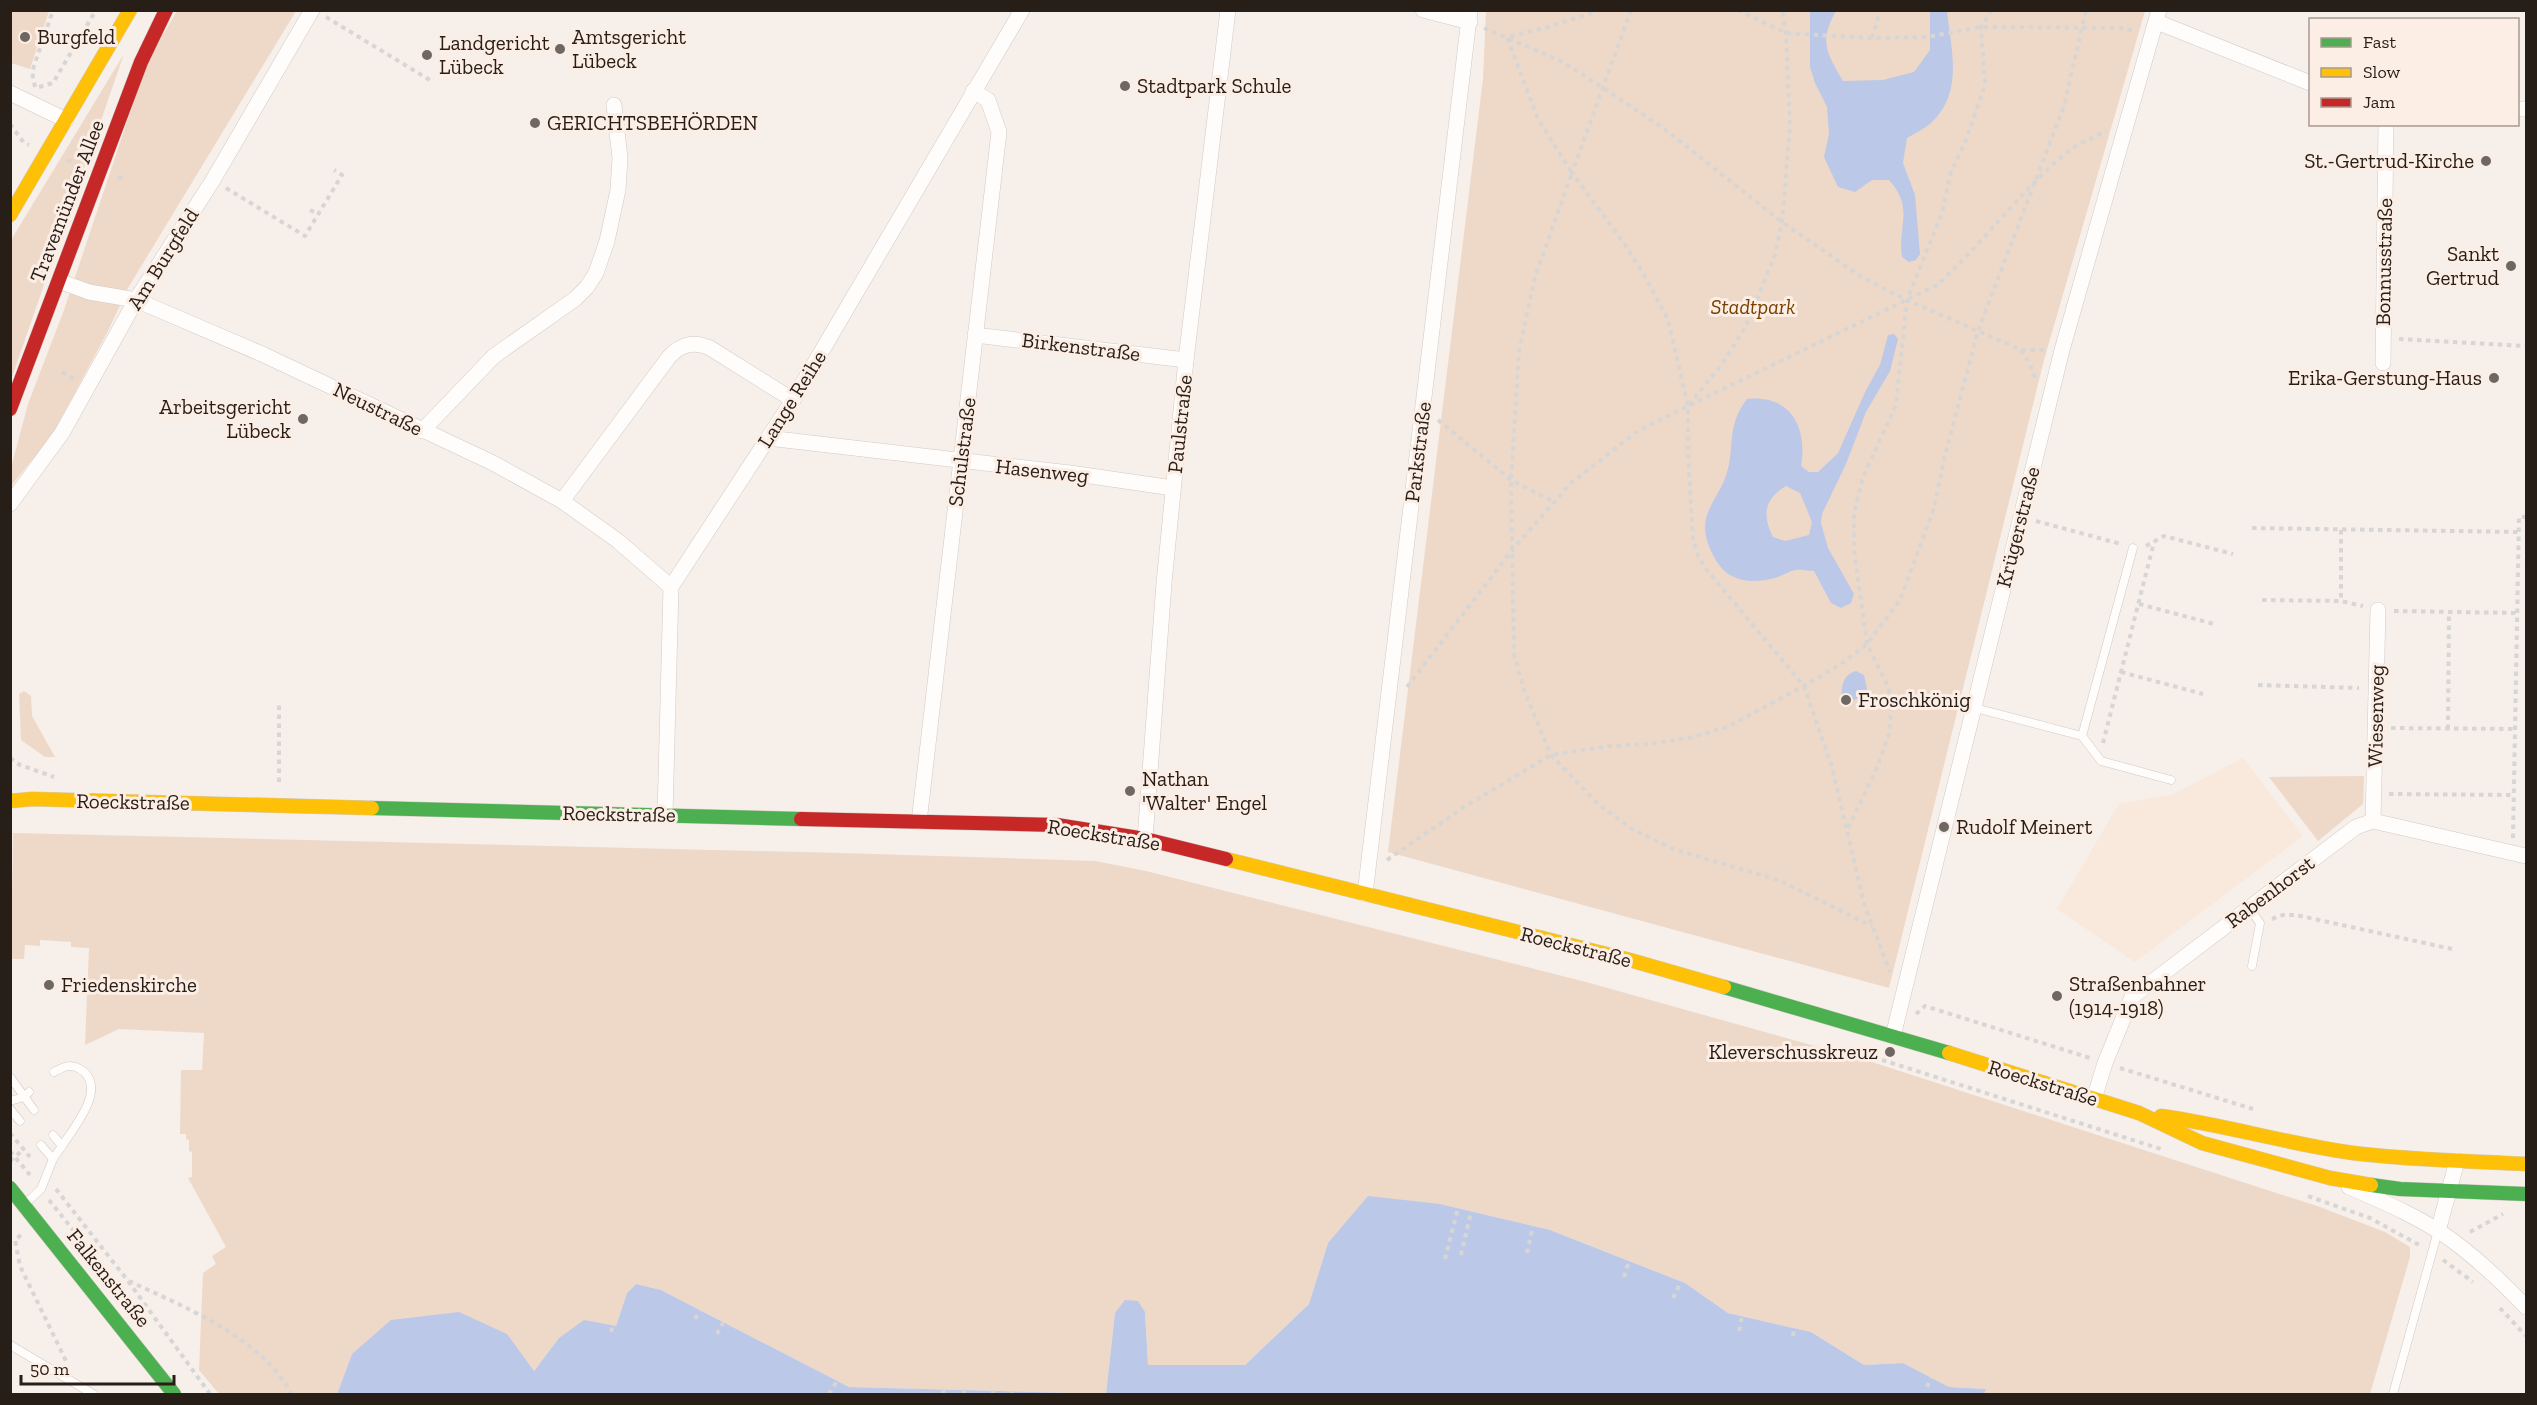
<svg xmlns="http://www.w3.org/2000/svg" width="2537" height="1405" font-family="'Zilla Slab',serif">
<rect width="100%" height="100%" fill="#f6efea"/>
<polygon fill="#f9e8dc" points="2243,758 2303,836 2135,962 2057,909 2119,804 2174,794"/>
<g fill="#eed9c9">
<polygon points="10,11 49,11 30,69 11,63"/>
<polygon points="177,11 296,11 128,288 108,331 52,435 11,486 11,468 28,404 64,310 147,62"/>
<polygon points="1486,11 2145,11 2044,360 1889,988 1388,852 1483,79"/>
<polygon points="124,54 11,380 11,240"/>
<polygon points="24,691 31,696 32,716 55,757 45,757 21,740 19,694"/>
<polygon points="2364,776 2363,804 2318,841 2269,777"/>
<polygon points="13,833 841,853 1095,861 1146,871 1586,982 1872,1062 2320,1207 2385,1232 2410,1247 2410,1257 2370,1394 1984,1394 1985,1389 1949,1387 1903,1363 1864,1365 1811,1332 1728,1313 1685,1283 1550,1230 1440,1204 1328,1243 1309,1304 1245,1365 1148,1365 1145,1312 1115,1313 1106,1394 849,1387 661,1290 636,1284 627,1293 616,1326 559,1338 533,1372 507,1334 352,1354 337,1394 219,1394 199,1370 203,1273 216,1264 212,1256 226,1247 188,1178 192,1177 192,1152 189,1151 189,1140 186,1139 186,1134 180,1134 181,1070 202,1070 204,1033 119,1029 85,1045 89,948 71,947 71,942 40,940 40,946 25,945 24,959 11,959"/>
</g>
<g fill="#bbc8e7" fill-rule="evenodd">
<path d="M1810 11H1836C1819 41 1826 52 1843 81L1883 80 1914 72 1930 50V11H1947C1951 49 1964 93 1931 123 1924 129 1915 133 1907 138L1903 163 1915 195 1920 254 1916 260 1909 262 1902 257C1897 226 1915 209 1889 180H1872L1855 192 1838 187 1824 157 1829 134 1827 107 1815 83 1810 67Z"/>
<path d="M1894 334 1898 339 1890 371 1866 412 1846 464 1822 514 1821 523 1828 548 1854 594 1851 603 1841 608 1831 603 1814 571C1808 571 1802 569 1796 570 1789 571 1782 576 1775 578 1760 582 1744 583 1730 575 1717 568 1705 542 1705 528 1705 510 1717 497 1724 481 1737 450 1724 429 1747 399 1790 394 1808 427 1801 466L1809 472H1818L1838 453 1866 390 1880 365 1888 335ZM1786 486 1800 493 1812 522 1809 535 1785 541 1773 537C1762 515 1764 499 1786 486Z"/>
<path d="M1856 671 1864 675 1867 689 1866 697 1853 700 1842 698C1841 685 1843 675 1856 671Z"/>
<polygon points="1368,1196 1440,1204 1550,1230 1685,1283 1728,1313 1811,1332 1864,1365 1903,1363 1949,1387 1986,1389 1984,1394 337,1394 352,1354 391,1320 459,1312 507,1334 534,1371 559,1338 584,1320 616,1326 627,1293 636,1284 661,1290 849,1387 1106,1394 1115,1313 1125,1300 1138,1301 1145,1312 1148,1365 1245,1365 1309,1304 1328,1243"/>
</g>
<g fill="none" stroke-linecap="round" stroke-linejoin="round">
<g stroke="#d2cac4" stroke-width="9">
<g id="lane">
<polyline points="1975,708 2082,736 2101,761 2171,780"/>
<polyline points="2082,736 2133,548"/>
<polyline points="2249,908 2260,923 2252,966"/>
<path d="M54 1072C63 1067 70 1063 80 1069 109 1087 74 1127 62 1146"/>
<polyline points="10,1077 34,1110"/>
<polyline points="10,1101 24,1097 29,1092"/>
<polyline points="10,1109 20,1121"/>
<polyline points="41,1145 53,1159"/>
<polyline points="25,1204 41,1189 53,1159 62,1146 53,1135"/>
<polyline points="10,1345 93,1394"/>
<polyline points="2393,1394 2438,1231"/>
</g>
</g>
<g stroke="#d2cac4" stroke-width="16">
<g id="street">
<polyline points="1423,10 1470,22"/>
<polyline points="2157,22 2310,83"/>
<polyline points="10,93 66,120"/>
<polyline points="2518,109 2526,109"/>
<polyline points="59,281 89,292 136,300 262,354 493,463 562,501 618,541 671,587"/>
<polyline points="975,335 1186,360"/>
<polyline points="2383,363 2386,124"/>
<polyline points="422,431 494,356 575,299 587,287 596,273 607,241 618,190 620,158 614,105"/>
<polyline points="768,438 1070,473 1173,488"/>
<path d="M562 501 669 357C681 344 693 341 710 348L793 400"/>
<polyline points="10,504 62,433 136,300 213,180 312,10"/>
<polyline points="665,815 671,587 793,400 1022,10"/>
<polyline points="2373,821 2378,610"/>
<polyline points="919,822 999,132 988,100 973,91"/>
<polyline points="1145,839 1164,583 1186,360 1228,10"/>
<polyline points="1365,894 1470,10"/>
<polyline points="1893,1036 2062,350 2159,10"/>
<polyline points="2094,1099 2105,1063 2132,997 2356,827 2373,821 2526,856"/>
<path d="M2349 1187C2384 1202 2422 1218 2453 1241 2480 1261 2503 1283 2526 1307"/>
<polyline points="2438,1231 2457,1161"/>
</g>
</g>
<g stroke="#d2cac4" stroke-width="15">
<g id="fast">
<polyline points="372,808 801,819"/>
<polyline points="1724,987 1949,1053"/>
<polyline points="2371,1185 2400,1189 2526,1194"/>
<polyline points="10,1188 174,1394"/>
</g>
</g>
<g stroke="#d2cac4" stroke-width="15">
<g id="slow">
<polyline points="10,215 130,10"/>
<polyline points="10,801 32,799 372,808"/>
<polyline points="1226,859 1630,960 1724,987"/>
<polyline points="1949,1053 2139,1113 2202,1143 2330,1178 2371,1185"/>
<path d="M2161 1116C2226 1125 2288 1144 2353 1153 2410 1160 2469 1161 2526 1164"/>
</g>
</g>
<g stroke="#d2cac4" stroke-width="15">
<g id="jam">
<polyline points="10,409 141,62 166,10"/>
<polyline points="801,819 1057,825 1145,839 1226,859"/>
</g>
</g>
<g stroke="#d7d6d4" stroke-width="4" stroke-dasharray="4.5 4.5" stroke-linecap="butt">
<polyline points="1601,10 1548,27 1507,37 1538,119 1572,173 1535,277 1519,351 1511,480 1514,654 1524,690 1551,755 1598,804 1632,829 1673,849 1778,880 1872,926"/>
<polyline points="1631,10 1572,173 1626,246 1647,280 1668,320 1688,406 1688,455 1693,540 1698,556 1706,569 1804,686 1832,767 1864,904 1890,972"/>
<polyline points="1738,10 1786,33 1798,34 1872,38 1927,37 1981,27 2119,28 2136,31"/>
<polyline points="326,17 433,82"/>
<polyline points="1484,28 1561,61 1605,89 1663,128 1782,222 1863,278 1907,300 2021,350 2044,350"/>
<polyline points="1872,38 1880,10"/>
<polyline points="35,87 32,72 53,10"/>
<polyline points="39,87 53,83 96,10"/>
<polyline points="10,124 24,143 29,145"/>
<polyline points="67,160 82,166"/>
<polyline points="118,177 127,179"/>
<polyline points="226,188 305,236 342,175 334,170"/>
<polyline points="310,210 318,214"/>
<polyline points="2399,339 2526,346"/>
<polyline points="2021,350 2029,362 2036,381"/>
<polyline points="62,372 75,379"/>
<polyline points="1689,405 1722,364 1746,326 1775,255 1782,222 1790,127 1786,33 1782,10"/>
<polyline points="1438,420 1511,480 1554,502"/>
<polyline points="2036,521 2121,544"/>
<polyline points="2252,528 2518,532"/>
<polyline points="2341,530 2341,601"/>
<polyline points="2146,546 2164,536 2233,554"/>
<polyline points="2262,600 2341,601 2363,606"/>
<polyline points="2139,604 2214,624"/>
<polyline points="2394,611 2517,613"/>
<polyline points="2121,672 2203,694"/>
<polyline points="2258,685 2359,688"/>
<path d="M1407 687 1513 549 1570 484 1639 430 1937 285C1982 244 2019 193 2066 153 2077 144 2093 138 2106 131"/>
<polyline points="2391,728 2516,729"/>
<polyline points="2448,729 2449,612"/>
<polyline points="2103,743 2154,542"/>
<polyline points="10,758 20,765 54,777"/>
<polyline points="279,782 279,704"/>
<polyline points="2389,794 2515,795"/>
<polyline points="1848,828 1879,763 1889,733 1892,702 1887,684 1867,644 1854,550 1854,513 1863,477 1896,405 1907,300 1942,213 1950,175 1966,140 1985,85 1981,27 1992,10"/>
<polyline points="2513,838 2519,517 2526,517"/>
<polyline points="1387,860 1464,807 1551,755 1609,746 1651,744 1693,737 1727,727 1804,686 1844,662 1867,644 1900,600 1933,511 1946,451 1978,331 2064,106 2086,10"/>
<polyline points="2272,919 2283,915 2296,915 2452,949"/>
<polyline points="1916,1014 1925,1006 2090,1058"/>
<polyline points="1870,1049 1873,1057 2164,1150"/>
<polyline points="2120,1068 2253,1109"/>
<polyline points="10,1133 30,1157"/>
<polyline points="10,1151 30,1175"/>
<polyline points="10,1161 24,1149"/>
<polyline points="56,1189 128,1281 210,1394"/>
<polyline points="2308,1196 2370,1218 2421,1246"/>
<polyline points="49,1200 125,1295"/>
<polyline points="2470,1232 2503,1214"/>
<polyline points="21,1235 15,1240 20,1266 66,1361"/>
<polyline points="1527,1253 1533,1226"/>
<polyline points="1461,1255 1471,1212"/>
<polyline points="1445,1259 1458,1208"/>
<polyline points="2443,1260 2473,1282"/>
<polyline points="1624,1277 1629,1261"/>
<path d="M129 1281C184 1307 263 1338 291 1394"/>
<polyline points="1673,1298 1681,1282"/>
<polyline points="2500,1308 2526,1336"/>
<polyline points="695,1319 700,1311"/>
<polyline points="1739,1331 1742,1316"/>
<polyline points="611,1332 613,1325"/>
<polyline points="717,1334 723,1323"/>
<polyline points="1793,1336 1794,1328"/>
<polyline points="1927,1387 1931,1378"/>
<polyline points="964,1389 964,1394"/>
<polyline points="993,1390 993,1394"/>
<polyline points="1012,1391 1012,1394"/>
<polyline points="829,1394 837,1381"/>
<polyline points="943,1394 944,1389"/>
<polyline points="1065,1394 1065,1393"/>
</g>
<use href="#lane" stroke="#fefdfc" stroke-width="8"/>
<use href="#street" stroke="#fefdfc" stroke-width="15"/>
<use href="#fast" stroke="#4caf50" stroke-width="14"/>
<use href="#slow" stroke="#ffc107" stroke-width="14"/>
<use href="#jam" stroke="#c62828" stroke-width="14"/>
</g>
<g fill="#6f6762" stroke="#fceee4" stroke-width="2">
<circle cx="25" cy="37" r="6"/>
<circle cx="560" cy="49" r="6"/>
<circle cx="427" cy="55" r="6"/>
<circle cx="1125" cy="86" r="6"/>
<circle cx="535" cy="123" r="6"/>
<circle cx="2486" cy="161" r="6"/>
<circle cx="2511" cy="266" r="6"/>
<circle cx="2494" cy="378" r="6"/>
<circle cx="303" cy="419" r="6"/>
<circle cx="1846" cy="700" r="6"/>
<circle cx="1130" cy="791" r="6"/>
<circle cx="1944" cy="827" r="6"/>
<circle cx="49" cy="985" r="6"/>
<circle cx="2057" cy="996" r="6"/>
<circle cx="1890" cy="1052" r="6"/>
</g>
<g text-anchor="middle" stroke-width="6" stroke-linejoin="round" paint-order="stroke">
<g font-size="21" fill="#271e18" stroke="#fceee4" text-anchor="start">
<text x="37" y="44">Burgfeld</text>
<text x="572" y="44">Amtsgericht<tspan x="572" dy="24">Lübeck</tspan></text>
<text x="439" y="50">Landgericht<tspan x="439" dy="24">Lübeck</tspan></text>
<text x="1137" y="93">Stadtpark Schule</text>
<text x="547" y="130">GERICHTSBEHÖRDEN</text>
<text x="2474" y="168" text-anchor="end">St.-Gertrud-Kirche</text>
<text x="2499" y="261" text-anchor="end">Sankt<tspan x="2499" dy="24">Gertrud</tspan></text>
<text x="2482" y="385" text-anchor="end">Erika-Gerstung-Haus</text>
<text x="291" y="414" text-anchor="end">Arbeitsgericht<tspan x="291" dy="24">Lübeck</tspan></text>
<text x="1858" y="707">Froschkönig</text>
<text x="1142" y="786">Nathan<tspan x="1142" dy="24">'Walter' Engel</tspan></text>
<text x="1956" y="834">Rudolf Meinert</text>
<text x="2069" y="991">Straßenbahner<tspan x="2069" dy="24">(1914-1918)</tspan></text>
<text x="61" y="992">Friedenskirche</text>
<text x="1878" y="1059" text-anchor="end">Kleverschusskreuz</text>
</g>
<g font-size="21" fill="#271e18" stroke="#fceee4">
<text transform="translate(67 201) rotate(-69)" y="7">Travemünder Allee</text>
<text transform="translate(163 259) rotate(-58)" y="7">Am Burgfeld</text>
<text transform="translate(2384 262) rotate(-89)" y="7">Bonnusstraße</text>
<text transform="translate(1081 347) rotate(7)" y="7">Birkenstraße</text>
<text transform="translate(792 399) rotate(-58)" y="7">Lange Reihe</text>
<text transform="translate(378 409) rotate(26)" y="7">Neustraße</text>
<text transform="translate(1180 424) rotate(-84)" y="7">Paulstraße</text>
<text transform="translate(962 452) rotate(-83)" y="7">Schulstraße</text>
<text transform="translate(1418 452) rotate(-83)" y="7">Parkstraße</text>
<text transform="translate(1042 471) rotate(6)" y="7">Hasenweg</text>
<text transform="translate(2018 527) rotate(-76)" y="7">Krügerstraße</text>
<text transform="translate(2376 716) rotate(-89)" y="7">Wiesenweg</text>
<text transform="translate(133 802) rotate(1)" y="7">Roeckstraße</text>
<text transform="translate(619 814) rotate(1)" y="7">Roeckstraße</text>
<text transform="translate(1104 835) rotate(9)" y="7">Roeckstraße</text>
<text transform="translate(2270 892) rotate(-37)" y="7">Rabenhorst</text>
<text transform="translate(1576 947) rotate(14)" y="7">Roeckstraße</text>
<text transform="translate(2043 1083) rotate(17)" y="7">Roeckstraße</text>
<text transform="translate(109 1278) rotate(51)" y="7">Falkenstraße</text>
</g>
<g font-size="21" font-style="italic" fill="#774000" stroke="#fceee4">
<text x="1753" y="314">Stadtpark</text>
</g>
</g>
<rect width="2537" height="1405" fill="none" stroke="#271e18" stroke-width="24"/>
<rect x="2309" y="18" width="210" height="108" fill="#fceee4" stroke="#a79b92" stroke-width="1.5"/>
<rect x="2321" y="38" width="30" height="9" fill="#4caf50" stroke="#a79b92" stroke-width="1.5"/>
<text x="2363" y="48" font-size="18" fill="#271e18">Fast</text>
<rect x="2321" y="68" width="30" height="9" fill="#ffc107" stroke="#a79b92" stroke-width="1.5"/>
<text x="2363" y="78" font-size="18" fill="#271e18">Slow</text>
<rect x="2321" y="98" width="30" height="9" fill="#c62828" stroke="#a79b92" stroke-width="1.5"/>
<text x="2363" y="108" font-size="18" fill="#271e18">Jam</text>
<path d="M21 1375v9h153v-9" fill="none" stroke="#271e18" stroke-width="3"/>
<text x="30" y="1375" font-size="18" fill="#271e18" stroke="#fceee4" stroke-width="4.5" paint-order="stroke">50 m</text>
</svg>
